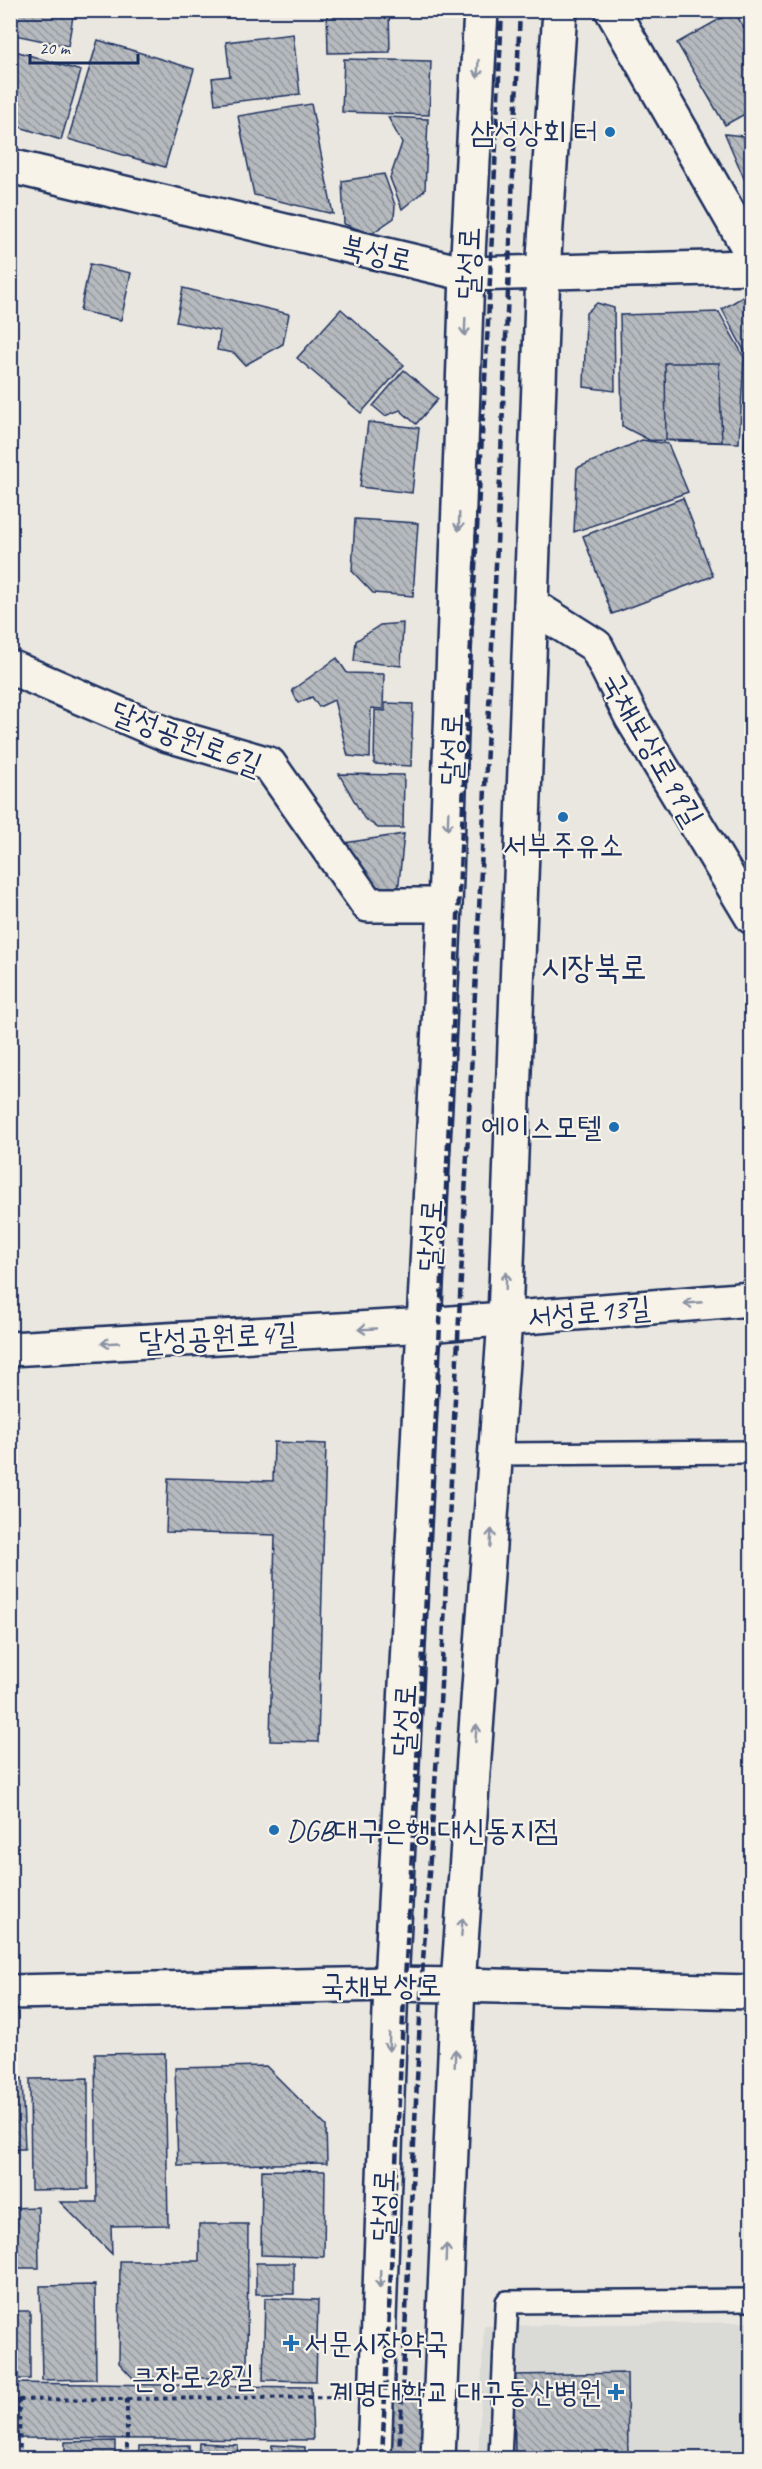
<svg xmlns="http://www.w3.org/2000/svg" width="762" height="2469" font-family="Caveat,'Poor Story',sans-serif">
<defs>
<pattern id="building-back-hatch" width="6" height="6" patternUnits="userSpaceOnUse" patternTransform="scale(1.5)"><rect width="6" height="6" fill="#b6babf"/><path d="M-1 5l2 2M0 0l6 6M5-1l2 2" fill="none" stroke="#93989e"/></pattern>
</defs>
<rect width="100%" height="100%" fill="#eae7e0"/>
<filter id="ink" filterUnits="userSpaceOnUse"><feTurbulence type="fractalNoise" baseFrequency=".0167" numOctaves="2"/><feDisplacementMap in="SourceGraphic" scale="12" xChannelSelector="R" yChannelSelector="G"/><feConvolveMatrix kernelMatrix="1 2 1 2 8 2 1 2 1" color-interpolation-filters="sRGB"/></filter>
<g filter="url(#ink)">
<polygon fill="#dadad6" points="751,2322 751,2458 478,2458 484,2326"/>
<g fill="url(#building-back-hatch)" stroke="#1b2f5e" stroke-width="1.5">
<polygon points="10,10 74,10 68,46 10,34"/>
<polygon points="327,10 389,10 390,52 328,53"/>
<polygon points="734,11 752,41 752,110 725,125 677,43"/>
<polygon points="293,34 300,94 215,104 212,78 230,76 226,42"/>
<polygon points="98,40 194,69 165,167 68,139"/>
<polygon points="12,50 81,71 61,140 10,124 10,56"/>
<polygon points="344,59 431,61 429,115 342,112"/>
<polygon points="311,104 333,214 254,195 238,116"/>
<polygon points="388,117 428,119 425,190 402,209 390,178 402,143"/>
<polygon points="725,134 752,137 752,197"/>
<polygon points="384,174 395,205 394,218 371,234 344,224 342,181"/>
<polygon points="90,264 131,273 121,320 80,311"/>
<polygon points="183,288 289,314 283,344 245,365 234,353 217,350 220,331 176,322"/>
<polygon points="746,295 752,305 752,356 748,358 722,309"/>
<polygon points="597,303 614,308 615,391 584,387 586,313"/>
<polygon points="341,309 404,365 361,413 297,358"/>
<polygon points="719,312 744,357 739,443 649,440 622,426 620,315"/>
<polygon points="752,362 752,444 744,449 748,364"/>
<polygon points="665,363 719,363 722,442 666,440"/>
<polygon points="404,370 438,399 416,424 400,410 385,416 373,406"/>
<polygon points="368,422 419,428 412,493 360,487"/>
<polygon points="642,440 668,444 688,492 574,532 577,468"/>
<polygon points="683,498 713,576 612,614 583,536"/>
<polygon points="355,519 418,523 413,596 373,593 352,571"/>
<polygon points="403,623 401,666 354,661 356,641 380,625"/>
<polygon points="337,658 347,673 384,674 383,709 371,708 370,758 348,756 334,700 319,707 312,697 298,703 292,690"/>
<polygon points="385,703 413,704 411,766 374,764 375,710 385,711"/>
<polygon points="339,774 404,775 403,828 378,828 364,818"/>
<polygon points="404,834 398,892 374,894 337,844"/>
<polygon points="274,1442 326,1444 318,1742 270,1741 275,1535 166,1532 168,1478 273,1481"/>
<polygon points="165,2053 168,2225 111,2226 112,2254 60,2202 97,2202 95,2054"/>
<polygon points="266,2066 326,2126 327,2163 178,2166 175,2068"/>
<polygon points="22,2078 25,2149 10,2149 10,2079"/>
<polygon points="88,2078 88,2189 31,2190 30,2079"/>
<polygon points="262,2170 325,2171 324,2257 261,2255"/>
<polygon points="38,2207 39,2268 10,2268 10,2208"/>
<polygon points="199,2224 248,2224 247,2378 133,2378 119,2363 120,2261 199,2261"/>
<rect x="256" y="2263" width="38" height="31"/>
<polygon points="95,2285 96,2379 42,2380 40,2286"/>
<polygon points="265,2298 318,2300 316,2381 263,2380"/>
<rect x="10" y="2311" width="20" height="68"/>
<polygon points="627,2373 628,2458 515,2458 514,2375"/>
<polygon points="10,2383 311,2387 313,2440 10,2438"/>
<polygon points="369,2389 448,2391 446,2458 368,2458"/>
<polygon points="115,2441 115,2458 65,2458 65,2442"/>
<polygon points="199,2443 238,2445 237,2458 198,2458"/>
<polygon points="189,2445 189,2458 139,2458 139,2446"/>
<polygon points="272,2445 305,2447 305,2458 271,2458"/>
</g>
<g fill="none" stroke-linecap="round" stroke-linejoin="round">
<g stroke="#1b2f5e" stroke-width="26">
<g id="service">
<polyline points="497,1454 752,1452"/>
<polyline points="500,2458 507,2302 752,2300"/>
</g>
</g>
<g stroke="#1b2f5e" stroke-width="38">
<g id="minor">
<polyline points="612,10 752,254"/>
<polyline points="531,605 596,646 632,718 752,917"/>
<polyline points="10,667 168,735 269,764 368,905 445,905"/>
<polyline points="10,1349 426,1325 752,1299"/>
</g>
</g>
<g stroke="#1b2f5e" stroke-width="38">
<polyline id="tertiary" points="10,166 467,274 752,267"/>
</g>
<g stroke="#1b2f5e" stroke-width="38">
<g id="secondary">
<polyline points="458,1985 752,1992"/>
<polyline points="10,1992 391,1984"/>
<polyline points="374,2458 391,1984 445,905 467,274 481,10"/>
<polyline points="438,2458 458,1985 505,1319 543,272 560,10"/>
</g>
</g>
<g stroke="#1b2f5e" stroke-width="38">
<polyline id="primary" points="391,1984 458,1985"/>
</g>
<g stroke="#1b2f5e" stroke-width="4" stroke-dasharray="4.5 4.5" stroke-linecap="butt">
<polyline points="19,2399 20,2458"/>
<polyline points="127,2399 127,2458"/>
<polyline points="10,2400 343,2397"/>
</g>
<use href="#service" stroke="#f7f3e8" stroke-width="21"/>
<use href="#minor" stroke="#f7f3e8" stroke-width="33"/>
<use href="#tertiary" stroke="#f7f3e8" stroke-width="33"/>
<use href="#secondary" stroke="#f7f3e8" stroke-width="33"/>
<use href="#primary" stroke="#f7f3e8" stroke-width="33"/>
<g stroke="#1b2f5e" stroke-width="4.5" stroke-dasharray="9 4.5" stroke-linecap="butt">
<polyline points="382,2458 403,2017 436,1414 466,737 488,323 502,10"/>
<polyline points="399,2458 422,1976 439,1725 498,524 520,10"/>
</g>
</g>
<defs><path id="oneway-shaft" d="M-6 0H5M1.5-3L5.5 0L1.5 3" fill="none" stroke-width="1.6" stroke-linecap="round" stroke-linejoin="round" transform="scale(1.5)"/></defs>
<g stroke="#8991a3">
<use href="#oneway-shaft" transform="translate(478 69) rotate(93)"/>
<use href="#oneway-shaft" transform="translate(465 327) rotate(92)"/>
<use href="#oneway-shaft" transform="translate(459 522) rotate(92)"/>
<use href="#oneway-shaft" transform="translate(448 821) rotate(92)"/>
<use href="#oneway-shaft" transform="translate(506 1281) rotate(-88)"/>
<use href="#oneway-shaft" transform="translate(693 1303) rotate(175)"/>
<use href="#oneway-shaft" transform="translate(367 1329) rotate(177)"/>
<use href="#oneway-shaft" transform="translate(110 1343) rotate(177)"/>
<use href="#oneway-shaft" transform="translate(491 1538) rotate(-86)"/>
<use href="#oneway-shaft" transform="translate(476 1733) rotate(-86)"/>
<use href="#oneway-shaft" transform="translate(462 1927) rotate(-86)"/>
<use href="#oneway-shaft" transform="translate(389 2042) rotate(92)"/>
<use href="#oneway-shaft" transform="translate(455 2058) rotate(-88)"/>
<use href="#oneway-shaft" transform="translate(446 2253) rotate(-88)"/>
<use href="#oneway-shaft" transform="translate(380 2279) rotate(92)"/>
</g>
</g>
<g fill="#1f6fb2" stroke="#f7f3e8" stroke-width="2">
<circle cx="610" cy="132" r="6"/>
<circle cx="563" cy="817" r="6"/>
<circle cx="614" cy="1127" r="6"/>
<circle cx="274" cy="1830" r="6"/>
<path d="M288 2334h6v6h6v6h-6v6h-6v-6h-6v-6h6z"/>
<path d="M613 2383h6v6h6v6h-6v6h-6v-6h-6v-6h6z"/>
</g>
<g text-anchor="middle" stroke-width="4.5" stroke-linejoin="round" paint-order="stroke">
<g font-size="30" fill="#1b2f5e" stroke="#f7f3e8" text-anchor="end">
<text x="598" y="142">삼성상회 터</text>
<text x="563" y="855" text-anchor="middle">서부주유소</text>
<text x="602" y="1137">에이스모텔</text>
<text x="286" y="1840" text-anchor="start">DGB대구은행 대신동지점</text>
<text x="304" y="2353" text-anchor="start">서문시장약국</text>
<text x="602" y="2402">계명대학교 대구동산병원</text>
</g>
<g font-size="30" fill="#1b2f5e" stroke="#f7f3e8">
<text transform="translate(377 253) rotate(13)" y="10">북성로</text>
<text transform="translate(468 263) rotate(-88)" y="10">달성로</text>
<text transform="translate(187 738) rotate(21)" y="10">달성공원로6길</text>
<text transform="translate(451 749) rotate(-88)" y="10">달성로</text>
<text transform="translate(653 749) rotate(60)" y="10">국채보상로99길</text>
<text transform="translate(430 1235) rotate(-87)" y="10">달성로</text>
<text transform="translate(589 1312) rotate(-5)" y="10">서성로13길</text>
<text transform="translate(218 1337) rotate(-3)" y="10">달성공원로4길</text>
<text transform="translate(404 1720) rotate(-87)" y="10">달성로</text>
<text x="381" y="1995">국채보상로</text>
<text transform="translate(383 2205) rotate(-88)" y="10">달성로</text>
<text transform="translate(193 2377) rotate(-1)" y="10">큰장로28길</text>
</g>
<g font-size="33" fill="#1b2f5e" stroke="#f7f3e8">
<text x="594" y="978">시장북로</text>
</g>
</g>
<rect width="762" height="2469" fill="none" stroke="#f7f3e8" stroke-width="36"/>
<rect x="18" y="18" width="726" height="2433" fill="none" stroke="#1b2f5e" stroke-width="2" filter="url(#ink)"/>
<path d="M30 54v9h108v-9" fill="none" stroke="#1b2f5e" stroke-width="3"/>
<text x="39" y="54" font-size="18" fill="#1b2f5e" stroke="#f7f3e8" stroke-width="4.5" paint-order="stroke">20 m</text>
</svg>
